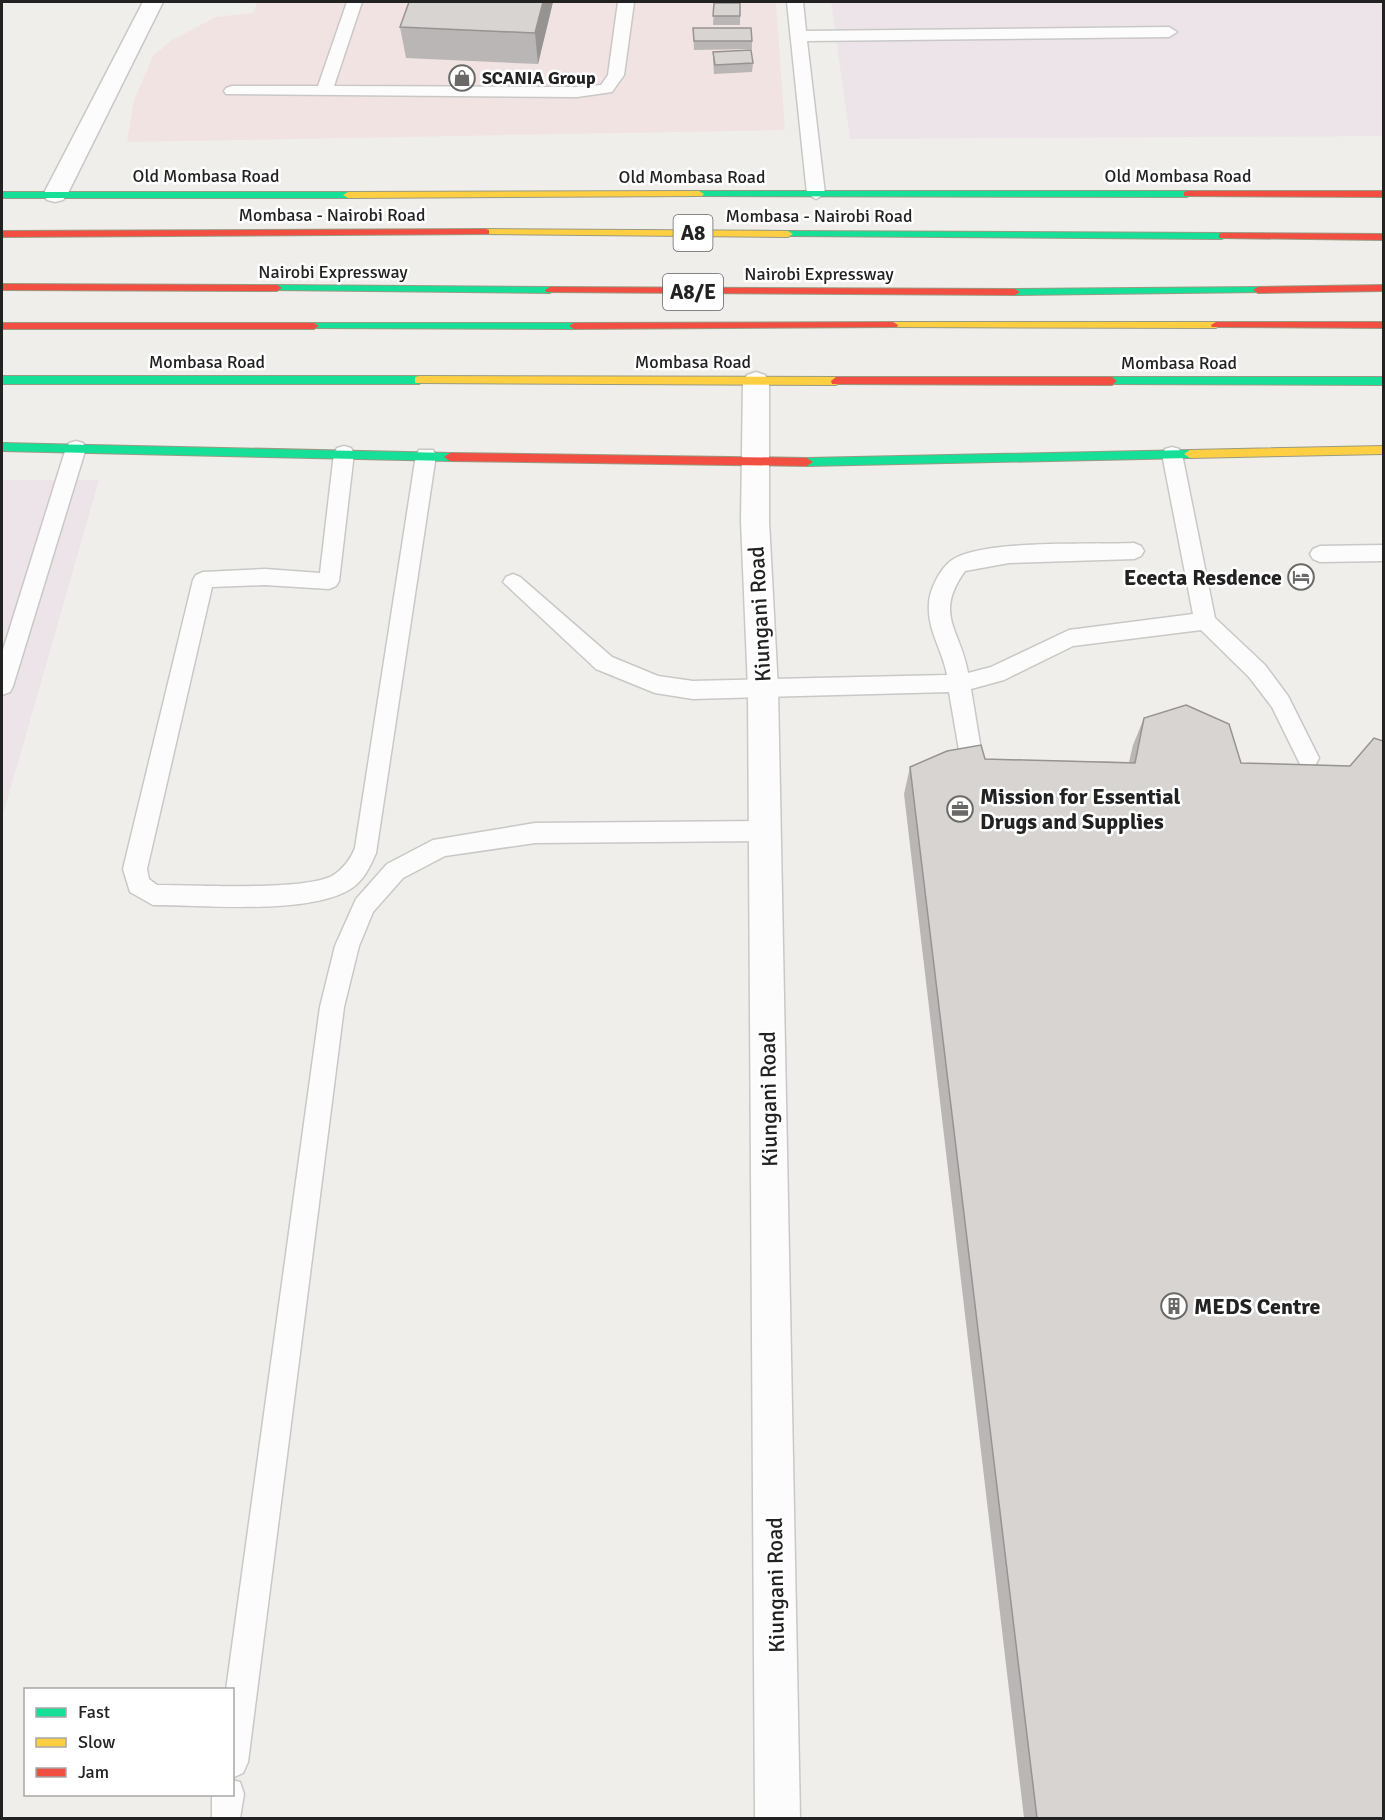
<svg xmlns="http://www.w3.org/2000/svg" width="1385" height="1820" font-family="Signika,sans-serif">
<rect width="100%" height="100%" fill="#f0eeeb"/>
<polygon fill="#f1e3e1" points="257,2 776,2 785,130 127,142 134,100 153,56 172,40 216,17 253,13"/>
<g fill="#ede4e9">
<polygon points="831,2 1380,2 1384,10 1383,136 850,139"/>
<polygon points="2,480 99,480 2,818"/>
</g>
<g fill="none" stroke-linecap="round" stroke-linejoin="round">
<g stroke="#c9c8c7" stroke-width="3">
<g id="lane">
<polygon points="347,2 362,2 334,86 577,87 601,85 608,75 618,2 634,2 624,75 612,92 577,97 226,94 224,91 226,88 232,86 318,86"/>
<polygon points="787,2 803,2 806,31 1169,27 1177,32 1169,37 807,41 825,194 816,199 807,194"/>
<polygon points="76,441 83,443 86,448 13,686 10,692 2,695 2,653 66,448 69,443"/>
<path d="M344 446 351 448 354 453 339 581 336 586 329 589 265 585 212 587 147 869 149 879 157 885C194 885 302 891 332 876 342 870 351 859 355 848L416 455 419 450H433L436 455 376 853C370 867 363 882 349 890 305 915 205 905 153 905L130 892 123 869 193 580 196 575 203 572 265 569 320 573 334 453 337 448Z"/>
<path d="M1172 447 1179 449 1182 454 1215 618 1265 665 1288 696 1319 758 1316 764 1308 767 1300 764 1272 707 1249 677 1201 630 1073 646 1004 680 971 689 982 756 979 762 971 765 963 762 960 756 949 692 693 699 655 693 596 669 503 582 506 577 513 574 520 577 612 657 658 676 693 681 947 675C943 651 927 630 929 604 929 591 940 568 952 560 984 539 1092 545 1134 543L1141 546 1144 551 1141 556 1134 559 1009 563 965 571C933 615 961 630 968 673L991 667 1069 630 1193 614 1162 454 1165 449Z"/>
<polygon points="1384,545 1384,561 1320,562 1313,559 1310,554 1313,549 1320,546"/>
<polygon points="764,821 772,824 776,831 772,838 764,841 535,843 445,856 403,878 373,912 359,946 344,1007 248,1762 243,1773 232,1778 232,1690 226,1690 320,1007 335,946 356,899 387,864 433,840 535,823"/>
<polygon points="232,1780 240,1782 244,1794 240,1818 212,1818 212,1794 232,1794"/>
</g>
</g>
<g stroke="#c9c8c7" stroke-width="3">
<g id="street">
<polygon points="143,2 163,2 67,195 63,200 55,202 47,200 43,195"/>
<polygon points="756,372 765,375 769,381 769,521 778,689 800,1818 755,1818 748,689 741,521 743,381 747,375"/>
</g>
</g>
<g stroke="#999a82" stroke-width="2">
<g id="fast">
<polygon points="699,191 1187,191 1192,194 1187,197 696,196 694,194"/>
<polygon points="2,192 348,192 353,195 348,198 2,198"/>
<polygon points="788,231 1222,233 1227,236 1222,239 785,236 783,234"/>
<polygon points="277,285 550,287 555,290 550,293 273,290 272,288"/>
<polygon points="1258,287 1262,288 1262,292 1015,295 1010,292 1015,289"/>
<polygon points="314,323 574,323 579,326 574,329 310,328 309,326"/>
<polygon points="2,376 419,376 424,380 419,384 2,384"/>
<polygon points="1112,377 1384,377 1384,385 1108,384 1107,381"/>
<polygon points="2,443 450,453 456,457 450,461 2,451"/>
<polygon points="1190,450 1196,454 1190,458 807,466 801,462 807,458"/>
</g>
</g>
<g stroke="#999a82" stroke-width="2">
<g id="slow">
<polygon points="699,191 704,194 702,196 348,198 343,195 348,192"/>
<polygon points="486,229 788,231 793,234 788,237 483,234 483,230"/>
<polygon points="893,322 1216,322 1221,325 1216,328 889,327 888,325"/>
<polygon points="419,376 836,377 841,381 836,385 415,383 415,377"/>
<polygon points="1384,446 1384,454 1190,458 1184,454 1190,450"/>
</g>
</g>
<g stroke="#999a82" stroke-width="2">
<g id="jam">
<polygon points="1187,191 1384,191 1384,197 1184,196 1184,192"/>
<polygon points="486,229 489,230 489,234 2,237 2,231"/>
<polygon points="1222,233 1384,234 1384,240 1219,238 1219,234"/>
<polygon points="2,284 277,285 282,288 277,291 2,290"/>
<polygon points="1384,285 1384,291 1258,293 1253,290 1258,287"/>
<polygon points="550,287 1015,289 1020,292 1015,295 546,292 545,290"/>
<polygon points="893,322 898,325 897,327 574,329 569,326 574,323"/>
<polygon points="1216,322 1384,322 1384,328 1212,327 1211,325"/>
<polygon points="2,323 314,323 319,326 314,329 2,329"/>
<polygon points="836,377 1112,377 1117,381 1112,385 832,384 831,381"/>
<polygon points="450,453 807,458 813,462 807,466 450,461 444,457"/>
</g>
</g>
<use href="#lane" fill="#fdfcfc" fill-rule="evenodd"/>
<use href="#street" fill="#fdfcfc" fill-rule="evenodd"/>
<use href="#fast" fill="#16e098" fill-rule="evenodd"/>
<use href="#slow" fill="#ffcf43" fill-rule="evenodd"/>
<use href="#jam" fill="#f24e42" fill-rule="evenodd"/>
</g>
<g fill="#b9b6b5">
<polygon points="553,2 538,64 406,58 400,27"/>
<polygon points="714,3 740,3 740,25 713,25"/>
<polygon points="693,28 752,41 752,49 694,50"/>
<polygon points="713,52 753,63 752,72 714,74 713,61"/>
<polygon points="1144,718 1383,1818 1024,1818 904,794 910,767 985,759 1129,762 1133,745"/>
</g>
<polygon fill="#969493" points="543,2 553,2 538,64 535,33"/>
<g fill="#d7d4d2" stroke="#969493" stroke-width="1.5">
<polygon points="409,2 543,2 535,33 400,27"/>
<polygon points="714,3 740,3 740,16 713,16"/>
<polygon points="693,28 751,28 752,41 694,41"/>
<polygon points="751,50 753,63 715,65 713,52"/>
<polygon points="1186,705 1229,724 1241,763 1350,766 1374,738 1383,741 1383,1818 1037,1818 910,767 947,751 981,745 985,759 1135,763 1144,718"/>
</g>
<defs>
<g id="shop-ring" transform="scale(1.35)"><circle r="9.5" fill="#fff" stroke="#6a6968" stroke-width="1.5"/><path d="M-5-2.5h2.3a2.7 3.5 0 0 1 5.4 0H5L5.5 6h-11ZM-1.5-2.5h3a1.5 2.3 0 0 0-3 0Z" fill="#6a6968"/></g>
<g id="hotel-ring" transform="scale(1.35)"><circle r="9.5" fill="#fff" stroke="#6a6968" stroke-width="1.5"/><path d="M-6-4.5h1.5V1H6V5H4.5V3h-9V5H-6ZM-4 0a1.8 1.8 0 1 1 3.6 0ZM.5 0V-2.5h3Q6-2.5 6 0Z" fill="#6a6968"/></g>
<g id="office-ring" transform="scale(1.35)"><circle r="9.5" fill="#fff" stroke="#6a6968" stroke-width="1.5"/><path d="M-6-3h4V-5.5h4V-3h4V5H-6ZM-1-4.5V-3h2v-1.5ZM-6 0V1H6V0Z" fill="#6a6968"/></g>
<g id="building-ring" transform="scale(1.35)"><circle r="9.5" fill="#fff" stroke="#6a6968" stroke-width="1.5"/><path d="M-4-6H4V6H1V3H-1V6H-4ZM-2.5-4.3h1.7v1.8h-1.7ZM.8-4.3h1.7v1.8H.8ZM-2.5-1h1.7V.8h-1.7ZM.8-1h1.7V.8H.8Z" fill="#6a6968"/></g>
</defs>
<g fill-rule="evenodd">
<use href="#shop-ring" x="462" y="78"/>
<use href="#hotel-ring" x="1301" y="577"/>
<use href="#office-ring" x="960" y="809"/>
<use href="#building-ring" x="1174" y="1306"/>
</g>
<g text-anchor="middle" stroke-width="5" stroke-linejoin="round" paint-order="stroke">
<g font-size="18" font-weight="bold" fill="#222" stroke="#fff" text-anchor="start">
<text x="482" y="84">SCANIA Group</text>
</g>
<g font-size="18" fill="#222" stroke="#fff">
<text x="206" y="182">Old Mombasa Road</text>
<text x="1178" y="182">Old Mombasa Road</text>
<text x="692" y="183">Old Mombasa Road</text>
<text x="332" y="221">Mombasa - Nairobi Road</text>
<text x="819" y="222">Mombasa - Nairobi Road</text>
<text x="333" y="278">Nairobi Expressway</text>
<text x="819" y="280">Nairobi Expressway</text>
<text x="207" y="368">Mombasa Road</text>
<text x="693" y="368">Mombasa Road</text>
<text x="1179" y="369">Mombasa Road</text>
</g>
<g fill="#fff" stroke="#646464" stroke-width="1.5">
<rect x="673.5" y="215" width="39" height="36" rx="4.5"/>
<rect x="663" y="274" width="60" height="36" rx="4.5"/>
</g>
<g font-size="21" font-weight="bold" fill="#222">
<text x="693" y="240">A8</text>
<text x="693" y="299">A8/E</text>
</g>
<g font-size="22" font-weight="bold" fill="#222" stroke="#fff" text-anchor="start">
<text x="1282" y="585" text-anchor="end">Ececta Resdence</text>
<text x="980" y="804">Mission for Essential<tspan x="980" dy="25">Drugs and Supplies</tspan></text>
<text x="1194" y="1314">MEDS Centre</text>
</g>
<g font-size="22" fill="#222" stroke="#fff">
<text transform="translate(759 614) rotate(-93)" y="8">Kiungani Road</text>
<text transform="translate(768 1099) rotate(-91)" y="8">Kiungani Road</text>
<text transform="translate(775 1585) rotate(-91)" y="8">Kiungani Road</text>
</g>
</g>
<rect width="1385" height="1820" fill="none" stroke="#222222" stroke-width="6"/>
<rect x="24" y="1688" width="210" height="108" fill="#ffffff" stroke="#a7a7a7" stroke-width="1.5"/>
<rect x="36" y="1708" width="30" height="9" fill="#16e098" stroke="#a7a7a7" stroke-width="1.5"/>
<text x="78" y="1718" font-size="18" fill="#222222">Fast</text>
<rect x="36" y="1738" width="30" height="9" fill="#ffcf43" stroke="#a7a7a7" stroke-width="1.5"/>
<text x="78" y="1748" font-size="18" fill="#222222">Slow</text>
<rect x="36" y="1768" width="30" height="9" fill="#f24e42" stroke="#a7a7a7" stroke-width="1.5"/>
<text x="78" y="1778" font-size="18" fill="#222222">Jam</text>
</svg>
